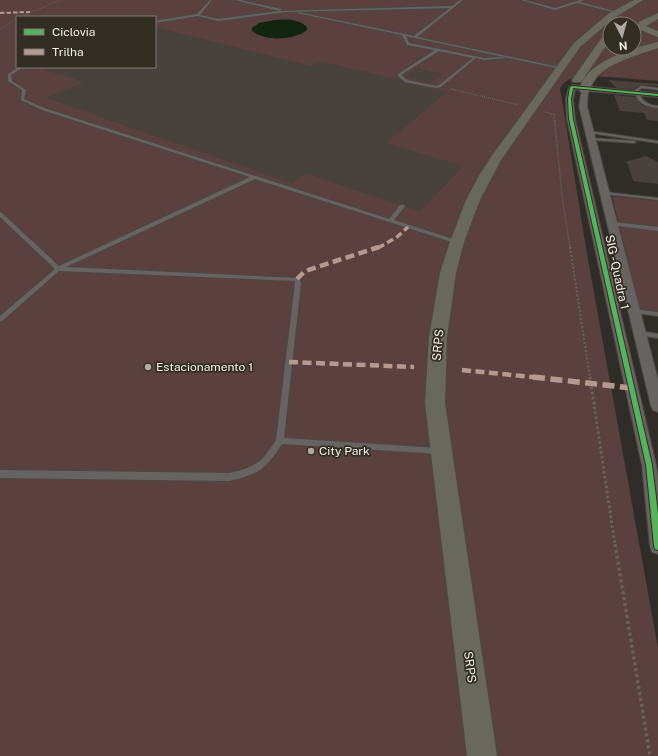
<svg xmlns="http://www.w3.org/2000/svg" width="658" height="756" font-family="'Public Sans',sans-serif">
<rect width="100%" height="100%" fill="#302d28"/>
<g fill="#5a403e" fill-rule="evenodd">
<path d="M0 0H658V81C638 80 589 73 572 78 567 80 563 84 560 88L587 254 658 648V756H0ZM17 17H155V67H17ZM610 24H634V48H610Z"/>
<polygon points="612,196 658,201 658,312 640,310"/>
</g>
<path fill="#122511" d="M275 20C286 19 299 19 307 27V30C294 41 265 41 252 31V28L259 23Z"/>
<g fill="#49423c">
<polygon points="155,27 311,66 319,61 401,80 405,83 447,92 386,143 463,166 420,212 406,207 404,204 398,205 306,173 292,184 46,98 84,82 45,70 46,67 155,67"/>
<polygon points="417,68 442,74 430,83 406,77"/>
<polygon points="608,80 658,84 658,86 641,85 634,89 617,88"/>
<polygon points="614,95 635,97 642,105 658,109 658,121 647,120 644,113 620,111"/>
<polygon points="646,156 658,162 658,184 633,181 628,164 625,162"/>
</g>
<g fill="none" stroke-linecap="round" stroke-linejoin="round">
<g stroke="#4c4844" stroke-width="2">
<g id="service">
<path d="M210 0H212L200 15 218 19 280 11 235 0H240L281 9 280 11 452 6 460 0H463L417 37 563 68 561 69 406 36 409 43 484 58 502 57 504 58 484 60 476 58 441 87 436 88 405 82 398 76V74L435 50 407 45 402 35 297 13 298 12 414 36 450 8 285 12 218 21 198 16 155 23V21L197 14ZM439 51 473 58 439 85 436 86 407 80 401 75Z"/>
<polygon points="521,0 525,0 555,8 580,0 584,0 580,2 618,12 617,13 577,3 555,10"/>
<path d="M19 67H23L11 75 12 81 26 90 24 99 44 108 389 219 400 205H404L405 206 394 220 459 241V243H455L255 179 66 267 299 278 301 283 284 438 439 448 442 449 443 451 442 453 439 454 282 444C266 469 258 475 229 481L0 478V470L229 473C255 468 262 462 276 440L295 283V281L59 271 2 321H0V316L55 269 0 217V212L2 213 59 266 250 177 42 110 21 100 22 90 8 81V74Z"/>
<path d="M641 86 658 88V90L642 88 639 90C640 101 648 105 658 106V108C646 107 636 103 635 90Z"/>
<polygon points="589,131 658,141 658,143 590,133 588,132"/>
<polygon points="590,138 634,141 636,142 634,143 592,140 590,140"/>
<polygon points="603,192 658,198 658,200 605,194 603,193"/>
<polygon points="613,222 658,227 658,231 611,225 610,224"/>
<polygon points="633,309 658,312 658,316 635,313 633,313 632,311"/>
<polygon points="637,331 639,331 658,334 658,338 637,335 636,333"/>
</g>
</g>
<g stroke="#4c4844" stroke-width="2">
<polygon id="minor" points="572,85 658,93 658,97 588,91 587,106 658,380 658,412 653,410 651,406 579,106 582,90 575,89 573,99 575,119 656,465 658,478 658,554 652,552 650,546 642,465 567,119 566,99 569,87"/>
</g>
<g stroke="#4c4844" stroke-width="2">
<polygon id="secondary" points="634,0 643,0 614,18 580,47 501,160 480,200 464,242 456,273 447,337 445,403 497,756 467,756 425,403 429,337 440,273 450,242 466,200 480,174 491,157 574,43 608,14"/>
</g>
<g stroke="#4c4844" stroke-width="2">
<g id="primary">
<polygon points="658,13 658,19 646,26 658,31 658,37 638,29 637,27 639,22"/>
<polygon points="610,33 610,40 581,82 573,82 572,80 603,36"/>
<path d="M658 42V48C641 54 603 64 594 81 591 84 591 89 589 92H581L579 90C581 85 582 80 586 76 602 57 634 48 658 42Z"/>
</g>
</g>
<g stroke="#66635f" stroke-width="1" stroke-dasharray="1 1" stroke-linecap="butt">
<polyline points="20,17 60,0"/>
<polyline points="0,29 17,19"/>
</g>
<g stroke="#66635f" stroke-width="1.5" stroke-dasharray="1 1" stroke-linecap="butt">
<polyline points="451,89 519,105"/>
<polyline points="545,112 555,115"/>
<polyline points="554,114 562,196 570,248"/>
</g>
<polyline stroke="#66635f" stroke-width="2" stroke-dasharray="2 2" stroke-linecap="butt" points="570,247 590,378"/>
<polyline stroke="#66635f" stroke-width="3" stroke-dasharray="2.5 2.5" stroke-linecap="butt" points="590,377 615,545"/>
<polyline stroke="#66635f" stroke-width="3.5" stroke-dasharray="3 3" stroke-linecap="butt" points="615,544 650,756"/>
<use href="#service" fill="#666360" fill-rule="evenodd"/>
<use href="#minor" fill="#666360" fill-rule="evenodd"/>
<use href="#secondary" fill="#69685f" fill-rule="evenodd"/>
<use href="#primary" fill="#6c6a5f" fill-rule="evenodd"/>
<polyline stroke="#b69a8f" stroke-width="2" stroke-dasharray="4.5 2" stroke-linecap="butt" points="0,13 30,12"/>
<polyline stroke="#b69a8f" stroke-width="3.5" stroke-dasharray="7 3.5" stroke-linecap="butt" points="378,248 397,237 408,227"/>
<g stroke="#b69a8f" stroke-width="4.5" stroke-dasharray="9 4.5" stroke-linecap="butt">
<polyline points="297,279 305,271 379,247"/>
<polyline points="289,362 414,367"/>
<polyline points="462,370 542,378"/>
</g>
<polyline stroke="#b69a8f" stroke-width="5.5" stroke-dasharray="12 5.5" stroke-linecap="butt" points="533,377 632,388"/>
<g stroke="#332e24" stroke-width="2">
<polygon id="cycleway" points="572,86 658,94 658,96 573,88 571,99 573,119 652,465 658,513 658,550 655,549 654,546 646,465 569,119 568,99 570,87"/>
</g>
<use href="#cycleway" fill="#56b35d" fill-rule="evenodd"/>
</g>
<g fill="#aeaaa5" stroke="#332e24" stroke-width="1.5">
<circle cx="148" cy="367" r="4"/>
<circle cx="311" cy="451" r="4"/>
</g>
<g text-anchor="middle" stroke-width="3.5" stroke-linejoin="round" paint-order="stroke">
<g font-size="12" fill="#f2eee8" stroke="#332e24">
<text transform="translate(617 272) rotate(78)" y="4">SIG - Quadra 1</text>
<text transform="translate(438 345) rotate(-85)" y="4">SRPS</text>
<text transform="translate(470 667) rotate(83)" y="4">SRPS</text>
</g>
<g font-size="12" fill="#f2eee8" stroke="#332e24" text-anchor="start">
<text x="156" y="371">Estacionamento 1</text>
<text x="319" y="455">City Park</text>
</g>
</g>
<rect x="16" y="16" width="140" height="52" fill="#332e24" stroke="#7f7b72"/>
<rect x="24" y="29" width="20" height="6" fill="#56b35d" stroke="#7f7b72"/>
<text x="52" y="36" font-size="12" fill="#f2eee8">Ciclovia</text>
<rect x="24" y="49" width="20" height="6" fill="#b69a8f" stroke="#7f7b72"/>
<text x="52" y="56" font-size="12" fill="#f2eee8">Trilha</text>
<g transform="translate(622 36) rotate(174)"><circle r="19" fill="#332e24" stroke="#7f7b72"/>
<path d="M0-3L7 15L0 10L-7 15Z" fill="#aeaaa5"/>
<text y="-6" font-size="11" font-weight="bold" text-anchor="middle" fill="#f2eee8">N</text>
</g>
</svg>
